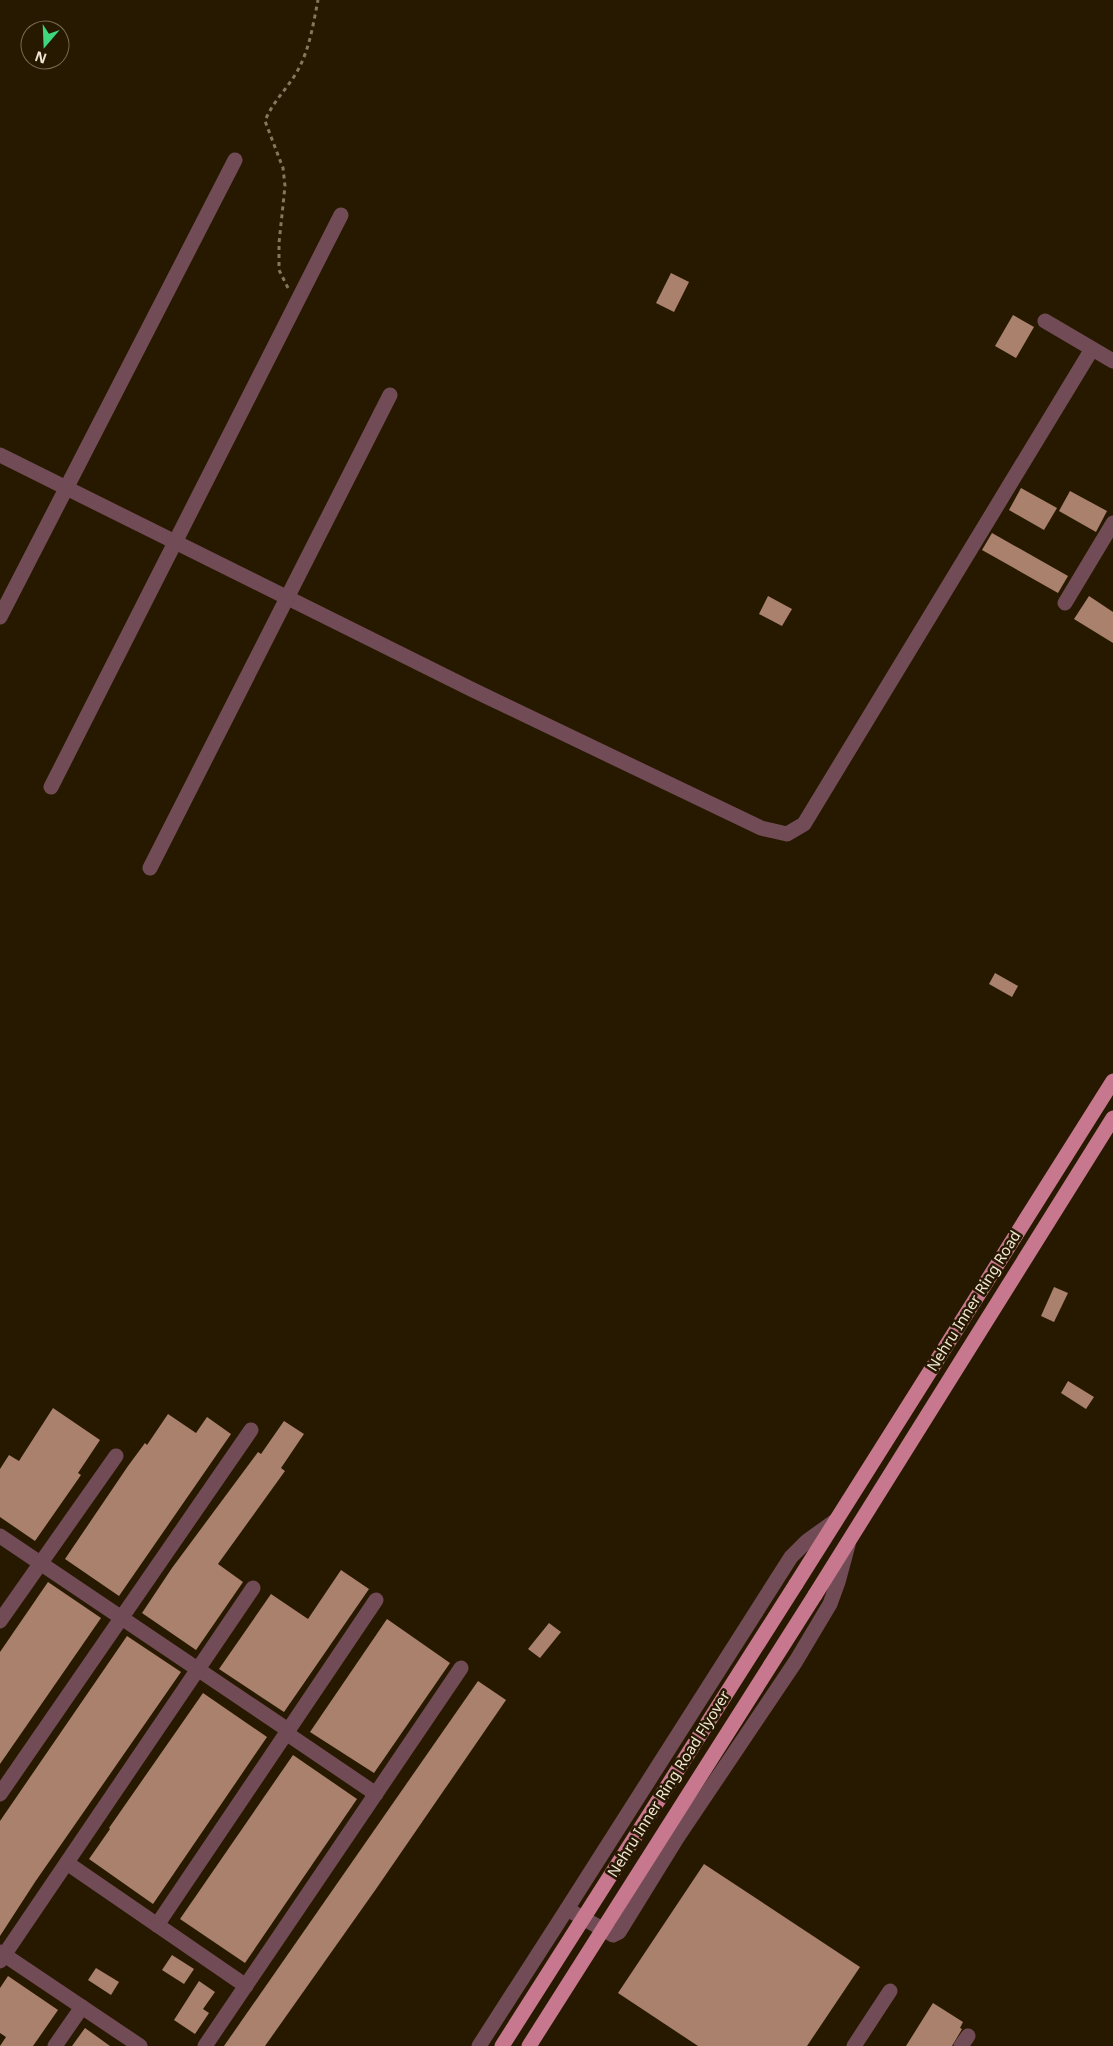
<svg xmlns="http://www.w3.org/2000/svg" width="1113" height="2046" font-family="'Noto Sans',sans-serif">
<rect width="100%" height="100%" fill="#271900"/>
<g fill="#aa816c">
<polygon points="671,273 689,282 674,312 656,303"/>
<polygon points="1013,315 1034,327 1016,358 995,346"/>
<polygon points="1021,488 1057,508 1044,530 1009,510"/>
<polygon points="1070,491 1107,511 1096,532 1059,511"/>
<polygon points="992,533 1068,576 1058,593 982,550"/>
<polygon points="768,596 792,609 782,626 759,614"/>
<polygon points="1089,596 1113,612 1113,643 1074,619"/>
<polygon points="995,973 1018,986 1012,997 989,984"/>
<polygon points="1054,1287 1068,1293 1054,1322 1041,1316"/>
<polygon points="1068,1381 1094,1397 1086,1409 1061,1393"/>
<polygon points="53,1408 100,1440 78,1473 81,1475 35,1541 0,1517 0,1469 9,1455 19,1461"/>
<polygon points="168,1414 196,1433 207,1417 231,1434 119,1596 65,1559 128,1466 145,1443 147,1445"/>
<polygon points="284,1421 304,1434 281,1468 285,1471 218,1564 243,1582 196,1650 142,1613 172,1568 258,1452 261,1454"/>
<polygon points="341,1570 369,1589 284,1712 219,1669 271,1594 308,1619"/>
<polygon points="48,1582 101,1618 0,1764 0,1652"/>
<polygon points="387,1619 450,1663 374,1773 310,1732"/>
<polygon points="549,1623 561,1632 540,1658 528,1649"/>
<polygon points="127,1636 181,1672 35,1882 0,1936 0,1821"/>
<polygon points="478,1681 506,1700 376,1889 265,2046 224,2046"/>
<polygon points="203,1693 267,1737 153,1904 89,1859 110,1829 109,1828"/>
<polygon points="293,1755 357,1799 245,1963 180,1919"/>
<polygon points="704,1864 860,1967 807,2046 698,2046 618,1993"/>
<polygon points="172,1955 194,1969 184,1984 162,1970"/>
<polygon points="96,1968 119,1982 111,1995 88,1980"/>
<polygon points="8,1976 58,2010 33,2046 0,2046 6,2037 0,2033 0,1988"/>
<polygon points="199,1981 215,1992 203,2009 209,2013 195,2034 174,2020"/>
<polygon points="933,2003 963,2022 960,2028 962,2029 952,2046 906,2046"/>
<polygon points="85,2028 110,2046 72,2046"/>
</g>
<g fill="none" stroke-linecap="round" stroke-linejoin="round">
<path stroke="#837762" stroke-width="3" stroke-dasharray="4 4" stroke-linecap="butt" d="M288 288 279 270V243L285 186 283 168 265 121C272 103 285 91 295 75 309 53 313 25 318 0"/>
<g stroke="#714b55" stroke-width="15">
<polyline points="1045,321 1113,361"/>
<polyline points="0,455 473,690 761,828 787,834 804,824 1092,349"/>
<polyline points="1065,603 1113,523"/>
<polyline points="0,617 235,160"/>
<polyline points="51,787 341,215"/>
<polyline points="150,868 390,395"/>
<polyline points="835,1521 807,1541 791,1557 567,1909 613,1935 619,1932 677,1838 796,1661 830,1604 838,1582 848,1545"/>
<polyline points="0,1536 288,1730"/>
<polyline points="0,1621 116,1456"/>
<polyline points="286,1733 376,1794"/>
<polyline points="0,1794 251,1430"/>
<polyline points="67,1863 246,1986"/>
<polyline points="157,1925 376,1600"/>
<polyline points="0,1952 140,2046"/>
<polyline points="0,1961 253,1588"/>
<polyline points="55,2046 82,2007"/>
<polyline points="205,2046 461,1668"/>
<polyline points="479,2046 567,1909"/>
<polyline points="854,2046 890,1991"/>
<polyline points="961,2046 968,2036"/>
</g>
<g stroke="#c7788e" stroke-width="15">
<polyline points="796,1584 1113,1081"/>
<polyline points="815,1595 1113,1118"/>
</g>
<g stroke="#c7788e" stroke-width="15">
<polyline points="502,2046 796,1584"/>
<polyline points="529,2046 815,1595"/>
</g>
</g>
<g text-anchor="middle" stroke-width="5" stroke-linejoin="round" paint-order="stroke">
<g font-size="15" fill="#f0e6d6" stroke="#271900">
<text transform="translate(974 1301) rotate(-58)" y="5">Nehru Inner Ring Road</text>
<text transform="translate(669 1784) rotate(-58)" y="5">Nehru Inner Ring Road Flyover</text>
</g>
</g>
<g transform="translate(45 45) rotate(199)"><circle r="24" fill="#271900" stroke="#776b56"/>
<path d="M0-4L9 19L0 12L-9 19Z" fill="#3fd77d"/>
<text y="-8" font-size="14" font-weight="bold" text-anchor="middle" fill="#f0e6d6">N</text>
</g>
</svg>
